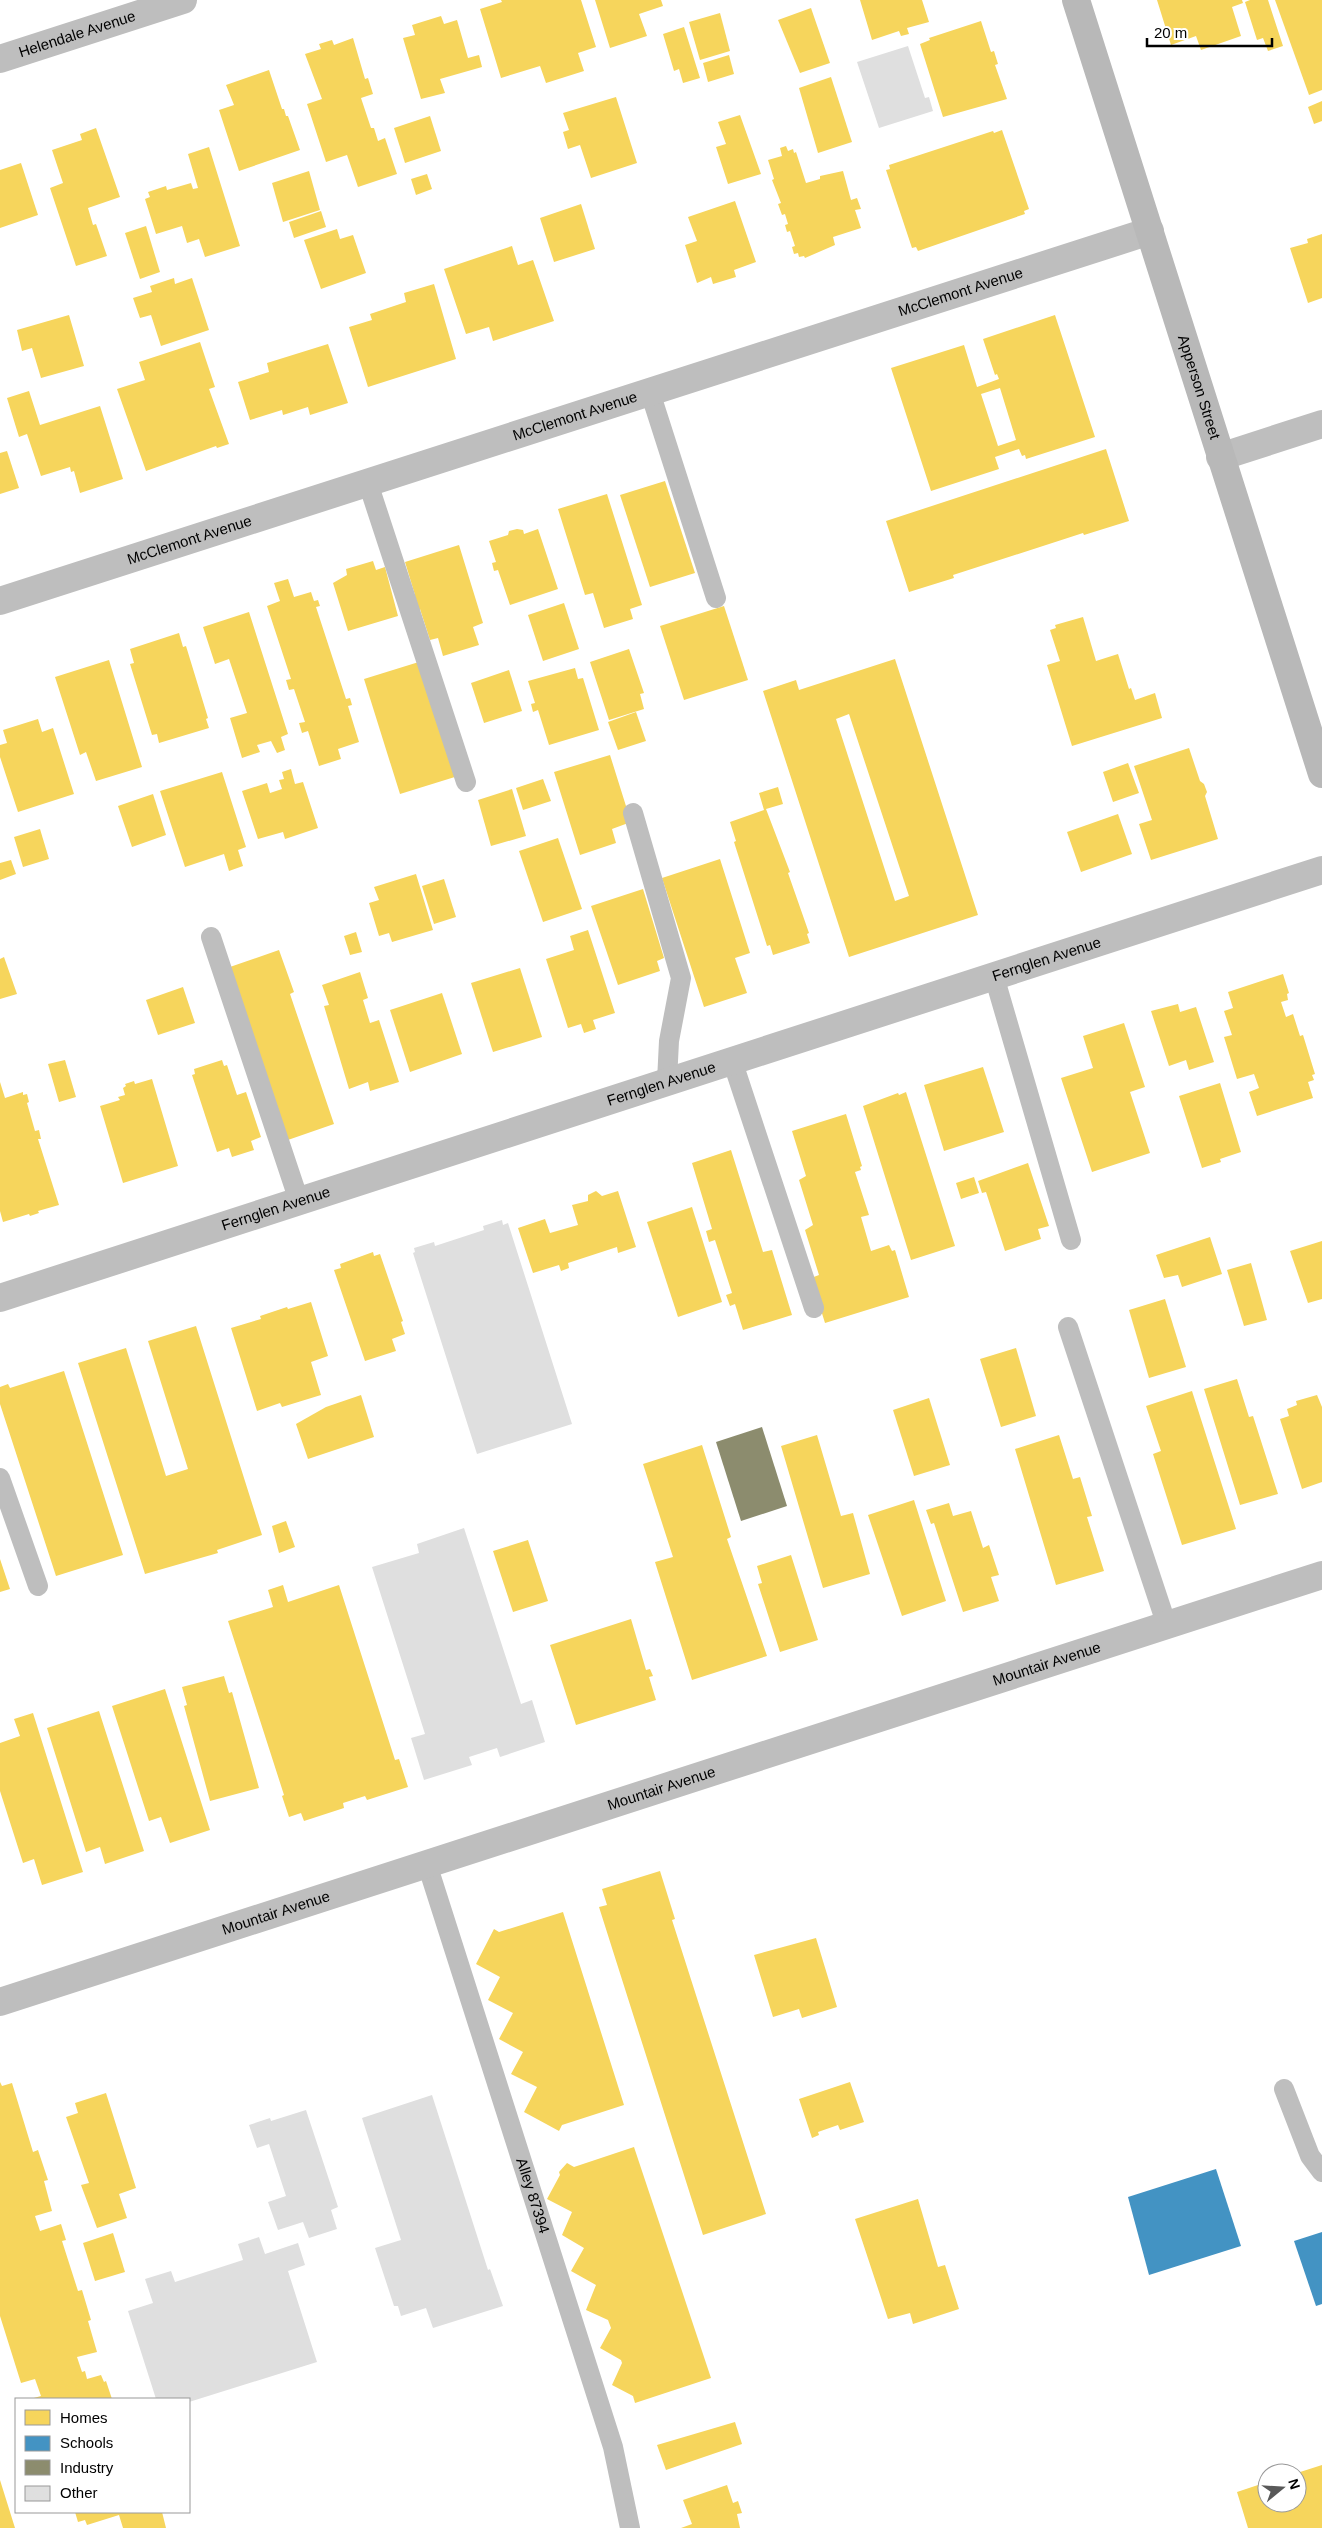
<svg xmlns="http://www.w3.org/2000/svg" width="1322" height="2528" font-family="Helvetica,sans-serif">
<rect width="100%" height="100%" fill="#fff"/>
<g fill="#f6d55c" fill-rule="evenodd">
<polygon points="501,0 581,0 596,47 578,53 584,71 546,83 540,66 501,78 480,9 502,2"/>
<polygon points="595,0 661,0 663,6 639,14 647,36 610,48"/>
<polygon points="860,0 922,0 929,22 907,28 909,34 901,36 899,31 872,40"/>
<polygon points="1157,0 1242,0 1243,3 1232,7 1241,36 1201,50 1196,36 1171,45"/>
<polygon points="1250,0 1268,0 1283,46 1268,51 1263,38 1257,40 1245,2"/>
<polygon points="1275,0 1322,0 1322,90 1309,95"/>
<polygon points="811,8 830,63 800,73 778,20"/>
<polygon points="720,13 730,51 700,60 689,22"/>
<polygon points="441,16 444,24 457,20 468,58 479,55 482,67 440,79 445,93 421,99 403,38 415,35 412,25"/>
<polygon points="981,21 991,52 994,51 998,64 995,65 1007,99 943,117 920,44 930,40 929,38"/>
<polygon points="684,27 700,78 683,83 679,69 674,71 663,34"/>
<polygon points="353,38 365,79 368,78 373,94 361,98 371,128 374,128 378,141 385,138 397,174 358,187 347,155 326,162 307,104 322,99 305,54 321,49 319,44 332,40 334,45"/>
<polygon points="729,55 734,74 708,82 703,63"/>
<polygon points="269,70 282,109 284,109 286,116 288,116 300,150 239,171 219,110 234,105 226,85"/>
<polygon points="831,77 852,142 818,153 799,88"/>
<polygon points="616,97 637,163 591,178 580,145 568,149 563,132 569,130 563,113"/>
<polygon points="1322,101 1322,121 1314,124 1308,107"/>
<polygon points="740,115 761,174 728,184 716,147 726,144 718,122"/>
<polygon points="430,116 441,151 405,163 394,128"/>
<polygon points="96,128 120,197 88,208 93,225 96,224 107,256 76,266 50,188 63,183 52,150 82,140 80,134"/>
<polygon points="1002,130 1029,209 1024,211 1025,214 918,251 916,247 912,248 886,170 890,169 889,165 993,131 994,133"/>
<polygon points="786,146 788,151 793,149 794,153 796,152 806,183 820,179 820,176 843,171 851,200 857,198 861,209 855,210 861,228 833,237 835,245 805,258 804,256 799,257 798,253 794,254 792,247 795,246 790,231 787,232 785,225 788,224 785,214 782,215 778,204 781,203 772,180 774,179 768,160 782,156 780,148"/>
<polygon points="209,147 240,246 205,257 199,239 187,243 182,226 156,234 145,199 150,197 148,192 166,186 167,190 191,183 193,189 198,188 188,154"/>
<polygon points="21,163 38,215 0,228 0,170"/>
<polygon points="309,171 320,210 283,222 272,183"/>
<polygon points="427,174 432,189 416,195 411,179"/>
<polygon points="735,201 756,262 734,270 736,277 713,284 711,277 697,283 685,245 697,241 688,217"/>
<polygon points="581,204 595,249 554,262 540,218"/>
<polygon points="321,211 326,227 294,238 289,222"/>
<polygon points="146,226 160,272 140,279 125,233"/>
<polygon points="337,229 340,239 353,235 366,273 321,289 304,240"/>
<polygon points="1322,234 1322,298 1308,303 1290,248 1308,243 1307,239"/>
<polygon points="512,246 518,265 533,260 554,321 493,341 489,327 466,334 444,269"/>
<polygon points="174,278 175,284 192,278 209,330 161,346 151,315 140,318 133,298 152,292 150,286"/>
<polygon points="434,284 456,359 368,387 349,327 372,320 370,314 406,302 404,293"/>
<polygon points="69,315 84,366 41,378 32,348 22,351 17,330"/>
<path d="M1055 315 1095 437 1026 459 1025 455 1022 456 1019 449 995 457 999 469 931 491 891 368 964 345 977 387 999 379 997 374 995 375 983 339ZM1000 388 1016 440 998 446 981 394Z"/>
<polygon points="200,342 215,387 209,389 229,444 217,448 216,446 146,471 117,389 145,380 139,362"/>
<polygon points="328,344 348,403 310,415 308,407 283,415 282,410 250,420 238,382 269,372 267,363"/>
<polygon points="29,391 40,425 100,406 123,479 80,493 74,471 71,472 70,467 41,476 27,434 19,437 7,398"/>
<polygon points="1106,449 1129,521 1084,535 1083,533 953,575 954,578 909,592 886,521"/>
<polygon points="7,451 19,488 0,494 0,453"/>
<polygon points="665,481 695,573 650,587 620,495"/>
<polygon points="607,494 642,605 630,609 633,619 604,628 593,593 585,595 558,509"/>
<polygon points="517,529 523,530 524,534 538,529 558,589 510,605 498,570 494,571 492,563 496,562 489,541 508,535 509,531"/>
<polygon points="459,545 483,623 473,627 479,645 443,656 438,638 430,640 420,609 414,612 415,595 405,562"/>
<polygon points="373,561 376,570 385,567 398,616 348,631 333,583 347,575 346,569"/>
<polygon points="288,579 294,597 311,592 314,601 318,600 320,606 316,607 346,699 350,698 352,705 348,706 359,742 338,749 341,759 319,766 308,731 302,733 299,723 305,722 294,689 289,690 286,680 291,679 267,606 280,601 274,583"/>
<polygon points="564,603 579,649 543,661 528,615"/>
<polygon points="724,606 748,680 684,700 660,626"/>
<polygon points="249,612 288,734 281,737 285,750 277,753 271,741 257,745 260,752 242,758 230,718 247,713 229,659 215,664 203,627"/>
<polygon points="1083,617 1096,661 1118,654 1129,689 1131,688 1135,700 1155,693 1162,718 1072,746 1047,665 1060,661 1050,630 1056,628 1055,625"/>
<polygon points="179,633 183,647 186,646 208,718 206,719 209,728 159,743 157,734 152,735 130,664 134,663 130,649"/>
<polygon points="629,649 644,693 640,694 644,709 609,720 590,662"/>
<path d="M895 659 978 915 849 957 763 691 796 680 799 690ZM849 714 909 896 895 901 836 719Z"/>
<polygon points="109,660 142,767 96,781 86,752 80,755 55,677"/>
<polygon points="422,661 458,776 400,794 364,679"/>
<polygon points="575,668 578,679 583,678 599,730 549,745 538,710 533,712 531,704 535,703 528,681"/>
<polygon points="509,670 522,711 484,723 471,683"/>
<polygon points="636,712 646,741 618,750 608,722"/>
<polygon points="38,719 42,732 53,728 74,794 18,812 0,757 0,745 7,743 3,730"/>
<polygon points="1189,748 1200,781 1204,784 1207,792 1205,796 1218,839 1151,860 1139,824 1152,820 1134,766"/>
<polygon points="610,755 631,822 612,829 616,843 580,855 554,772"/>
<polygon points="1128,763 1139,793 1113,802 1103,772"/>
<polygon points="291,769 295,784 303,782 318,828 285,839 283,832 258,839 242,791 267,783 270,793 282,789 279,780 284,779 282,772"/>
<polygon points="222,772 246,847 238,850 243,866 229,871 224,854 185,867 160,791"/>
<polygon points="543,779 551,801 523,810 516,788"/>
<polygon points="778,787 783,804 766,809 790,872 788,873 809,933 807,934 810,943 773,955 770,945 767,946 734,842 736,841 730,822 764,810 759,793"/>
<polygon points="512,789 526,836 491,846 478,800"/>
<polygon points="153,794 166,835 132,847 118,806"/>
<polygon points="1118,814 1132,854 1081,872 1067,832"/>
<polygon points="40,829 49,859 23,867 14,837"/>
<polygon points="558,838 582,909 543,922 519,851"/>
<polygon points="720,859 750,953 735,958 747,993 704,1007 662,878"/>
<polygon points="11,860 16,874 0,880 0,863"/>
<polygon points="416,874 433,930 392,942 389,933 379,936 369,903 379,900 374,887"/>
<polygon points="444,879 456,917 434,924 422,886"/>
<polygon points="643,889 664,958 657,961 660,971 618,985 591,906"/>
<polygon points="588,930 615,1013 593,1020 596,1029 584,1033 581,1024 568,1028 546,959 574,950 570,936"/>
<polygon points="356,932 362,952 350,955 344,936"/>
<polygon points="279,950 294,992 290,994 334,1124 285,1141 227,968"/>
<polygon points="4,957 17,994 0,999 0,959"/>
<polygon points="520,968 542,1037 493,1052 471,983"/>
<polygon points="360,972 368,998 363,1000 370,1023 379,1020 399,1082 370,1091 368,1082 349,1089 324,1006 329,1005 322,985"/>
<polygon points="1283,974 1289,993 1287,994 1288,1000 1281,1002 1286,1017 1293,1014 1300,1036 1303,1035 1315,1074 1312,1075 1314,1080 1308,1082 1313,1098 1257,1116 1249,1092 1259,1088 1254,1074 1237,1079 1224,1037 1232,1035 1224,1011 1233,1008 1228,992"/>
<polygon points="183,987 195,1023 158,1035 146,1000"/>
<polygon points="442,993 462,1054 410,1072 390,1010"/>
<polygon points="1178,1004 1180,1012 1196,1007 1214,1062 1189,1070 1186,1060 1169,1066 1151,1011"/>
<polygon points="1124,1023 1145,1087 1130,1092 1150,1153 1092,1172 1061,1078 1093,1068 1083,1036"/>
<polygon points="65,1060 76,1097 59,1102 48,1064"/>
<polygon points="222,1060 224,1066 227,1065 237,1095 246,1092 261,1137 251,1141 254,1150 232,1157 229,1148 217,1152 192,1075 195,1074 194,1069"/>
<polygon points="983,1067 1004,1132 944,1151 924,1085"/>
<polygon points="152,1079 178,1166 123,1183 100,1106 120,1100 118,1097 125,1095 123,1088 126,1086 125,1084 134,1081 135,1084"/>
<polygon points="0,1082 5,1098 23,1092 23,1095 27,1094 29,1102 27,1103 35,1131 39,1130 41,1139 38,1139 59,1205 38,1211 39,1213 30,1216 29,1214 3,1222 0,1211"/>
<polygon points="1220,1083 1241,1152 1220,1159 1221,1162 1202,1168 1179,1096"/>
<polygon points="906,1092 955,1246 911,1260 863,1106 898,1093 899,1095"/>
<polygon points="846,1114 862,1166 860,1167 861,1170 855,1172 869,1215 861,1217 871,1251 889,1245 892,1251 895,1250 909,1297 825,1323 811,1278 819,1275 805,1230 813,1225 799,1180 806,1176 792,1131"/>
<polygon points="731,1150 763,1252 772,1250 792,1315 743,1330 735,1304 730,1306 726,1295 732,1293 715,1240 709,1242 706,1231 712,1229 692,1163"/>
<polygon points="1028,1163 1049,1226 1038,1229 1041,1239 1005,1251 986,1192 982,1193 978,1181"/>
<polygon points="974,1177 979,1193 961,1199 956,1183"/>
<polygon points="596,1191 602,1196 618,1191 636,1247 618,1253 617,1247 568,1263 569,1268 561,1271 559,1265 533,1273 518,1228 545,1219 550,1233 578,1225 572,1205 588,1201 588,1195"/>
<polygon points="692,1207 722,1302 678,1317 647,1222"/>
<polygon points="1210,1237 1222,1274 1182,1287 1178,1275 1164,1278 1156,1255"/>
<polygon points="1322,1241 1322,1299 1308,1303 1290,1251"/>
<polygon points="373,1252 374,1256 380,1254 403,1321 401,1322 405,1334 392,1339 396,1351 365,1361 334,1270 341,1268 340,1264"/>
<polygon points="1251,1263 1267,1320 1244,1326 1227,1270"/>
<polygon points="1165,1299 1186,1367 1149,1378 1129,1310"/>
<polygon points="311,1302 328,1356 311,1362 321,1395 282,1407 280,1403 257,1411 231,1328 261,1319 260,1316 287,1307 288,1309"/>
<polygon points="196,1326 262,1535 217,1550 218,1553 145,1574 78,1363 126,1348 166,1476 188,1469 148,1341"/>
<polygon points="1016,1348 1036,1416 1001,1427 980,1359"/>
<polygon points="64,1371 123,1555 56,1576 0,1404 0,1387 8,1384 10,1388"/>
<polygon points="1237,1379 1249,1417 1253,1416 1278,1494 1240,1505 1204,1389"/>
<polygon points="1192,1391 1236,1529 1182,1545 1153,1454 1161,1451 1146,1406"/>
<polygon points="361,1395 374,1437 308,1459 296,1424 326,1407"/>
<polygon points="1317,1395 1322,1407 1322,1482 1302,1489 1280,1419 1289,1416 1287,1409 1297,1405 1296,1401"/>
<polygon points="929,1398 950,1465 914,1476 893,1410"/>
<polygon points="817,1435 841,1516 853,1513 870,1574 823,1588 781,1446"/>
<polygon points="1059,1435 1073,1479 1080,1477 1092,1516 1087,1517 1104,1571 1056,1585 1015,1449"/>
<polygon points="702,1445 731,1537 727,1539 767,1656 692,1680 655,1562 673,1557 643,1464"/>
<polygon points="914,1500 946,1601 902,1616 868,1515"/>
<polygon points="949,1503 953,1516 971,1511 983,1548 989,1545 999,1575 991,1577 999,1601 963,1612 934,1523 931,1524 926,1510"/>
<polygon points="286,1521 295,1547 279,1553 272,1526"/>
<polygon points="528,1540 548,1601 513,1612 493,1551"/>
<polygon points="791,1555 818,1640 780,1652 758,1584 762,1583 757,1566"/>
<polygon points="0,1559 10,1589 0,1592"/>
<polygon points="283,1585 288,1602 339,1585 395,1760 399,1759 408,1787 367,1800 365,1796 343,1803 344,1808 304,1821 301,1813 289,1817 282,1796 284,1795 228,1621 273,1607 268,1590"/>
<polygon points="631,1619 646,1670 650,1669 653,1676 649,1677 656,1700 576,1725 550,1645"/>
<polygon points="224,1676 229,1693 232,1692 259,1788 210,1801 184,1706 187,1705 182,1687"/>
<polygon points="165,1689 210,1830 170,1843 161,1817 149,1821 112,1706"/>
<polygon points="99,1711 144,1851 105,1864 100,1847 86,1852 47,1728"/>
<polygon points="33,1713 83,1872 42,1885 34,1859 23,1863 0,1791 0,1743 20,1736 14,1719"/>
<polygon points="660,1871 675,1919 672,1920 766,2214 703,2235 599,1907 607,1905 602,1889"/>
<polygon points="563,1912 624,2105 562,2125 559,2131 524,2112 537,2087 511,2074 523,2052 499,2039 513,2013 488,2000 500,1977 476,1964 494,1929 499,1932"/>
<polygon points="816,1938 837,2007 802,2018 799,2009 773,2017 754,1955"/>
<polygon points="0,2082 2,2086 12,2083 33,2152 38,2150 48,2180 44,2181 52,2211 35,2216 40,2231 61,2224 66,2240 62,2241 78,2291 82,2290 91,2320 88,2321 97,2352 77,2357 82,2372 85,2371 87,2379 101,2375 104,2382 106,2381 112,2399 30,2399 41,2396 35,2379 21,2383 0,2316"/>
<polygon points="850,2082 864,2122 840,2130 838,2125 818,2132 819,2135 812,2138 799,2099"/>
<polygon points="106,2093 136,2188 119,2194 127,2218 97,2228 81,2185 89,2183 66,2117 78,2113 75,2103"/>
<polygon points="634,2147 711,2378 635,2403 633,2396 612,2385 622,2363 621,2360 600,2348 611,2328 608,2320 586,2310 596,2285 571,2271 584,2248 562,2235 572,2212 547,2199 560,2175 559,2172 567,2163 574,2167"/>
<polygon points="918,2199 938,2267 945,2265 959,2309 913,2324 910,2313 888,2319 855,2219"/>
<polygon points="113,2233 125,2272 95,2281 83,2243"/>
<polygon points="735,2422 742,2444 666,2470 657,2445"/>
<polygon points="1322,2465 1322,2528 1248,2528 1237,2492 1267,2482 1267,2503 1297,2503 1297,2473"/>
<polygon points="0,2480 15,2528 0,2528"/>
<polygon points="727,2485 733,2503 738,2501 742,2513 737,2514 740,2528 681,2528 692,2524 683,2500"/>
<polygon points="75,2512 162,2512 166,2528 123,2528 119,2515 87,2525 85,2520 78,2522"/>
</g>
<g fill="#4393c3">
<polygon points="1216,2169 1241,2246 1149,2275 1128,2197"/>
<polygon points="1322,2232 1322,2304 1316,2306 1294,2241"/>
</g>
<polygon fill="#8c8c6e" points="762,1427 787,1506 741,1521 716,1442"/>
<g fill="#dfdfdf">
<polygon points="908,46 925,98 929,97 933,111 879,128 857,62"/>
<polygon points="502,1220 503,1225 508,1223 572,1424 477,1454 413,1253 415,1252 414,1248 434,1242 435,1246 484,1230 483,1226"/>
<polygon points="464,1528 521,1704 532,1700 545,1742 500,1757 497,1748 469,1757 472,1765 424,1780 411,1738 425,1734 372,1567 419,1553 417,1544"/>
<polygon points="432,2095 488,2270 490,2269 503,2306 433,2328 426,2308 401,2316 398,2306 394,2306 375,2248 401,2240 362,2118"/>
<polygon points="306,2110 338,2207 331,2210 337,2229 309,2238 303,2222 278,2230 268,2202 286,2196 269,2144 257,2148 249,2125 270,2118 271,2121"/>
<polygon points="259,2237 265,2254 298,2243 305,2265 288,2271 317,2362 189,2402 189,2399 156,2399 128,2311 153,2303 145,2279 171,2271 175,2282 243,2260 238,2244"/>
</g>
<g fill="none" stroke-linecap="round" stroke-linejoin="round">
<g stroke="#bebebe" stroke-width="20">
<polyline points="650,392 716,598"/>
<polyline points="368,483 466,782"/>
<polyline points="633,813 681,978 669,1041 667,1081"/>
<polyline points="211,937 299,1201"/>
<polyline points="994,976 1071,1240"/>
<polyline points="732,1060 814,1308"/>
<polyline points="1068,1327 1167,1626"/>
<polyline points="0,1478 38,1586"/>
<path id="s1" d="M427 1864 613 2447 630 2528"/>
<polyline points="1284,2089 1310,2156 1322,2172"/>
</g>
<g stroke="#bebebe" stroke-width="28">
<path id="s2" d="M0 59 183 0"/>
<polyline points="1220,457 1322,424"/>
<path id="s3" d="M0 601 1150 231"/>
<path id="s4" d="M0 1298 1322 870"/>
<path id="s5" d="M0 2002 1322 1575"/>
</g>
<path stroke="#b8b8b8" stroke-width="28" id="s6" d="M1076 0 1322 774"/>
</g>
<g text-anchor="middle" stroke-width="5" stroke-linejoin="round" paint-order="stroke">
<g font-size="15" fill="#000" stroke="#fff">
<text dy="5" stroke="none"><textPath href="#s2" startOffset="81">Helendale Avenue</textPath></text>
<text dy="5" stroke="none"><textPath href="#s3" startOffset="1009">McClemont Avenue</textPath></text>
<text dy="5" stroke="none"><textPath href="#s6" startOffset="406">Apperson Street</textPath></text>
<text dy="5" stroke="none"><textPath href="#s3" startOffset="604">McClemont Avenue</textPath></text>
<text dy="5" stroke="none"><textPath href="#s3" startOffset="199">McClemont Avenue</textPath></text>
<text dy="5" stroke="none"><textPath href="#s4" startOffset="1100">Fernglen Avenue</textPath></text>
<text dy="5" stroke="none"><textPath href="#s4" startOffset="695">Fernglen Avenue</textPath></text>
<text dy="5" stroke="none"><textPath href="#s4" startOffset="290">Fernglen Avenue</textPath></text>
<text dy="5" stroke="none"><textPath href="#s5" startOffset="1100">Mountair Avenue</textPath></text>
<text dy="5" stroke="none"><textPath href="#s5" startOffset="695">Mountair Avenue</textPath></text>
<text dy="5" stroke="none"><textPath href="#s5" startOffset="290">Mountair Avenue</textPath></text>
<text dy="5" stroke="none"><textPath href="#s1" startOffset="348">Alley 87394</textPath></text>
</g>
</g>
<rect x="15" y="2398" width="175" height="115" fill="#ffffff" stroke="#999999"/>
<rect x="25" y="2410" width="25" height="15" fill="#f6d55c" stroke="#999999"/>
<text x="60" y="2423" font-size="15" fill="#000000">Homes</text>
<rect x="25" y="2436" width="25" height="15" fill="#4393c3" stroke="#999999"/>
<text x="60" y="2448" font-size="15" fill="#000000">Schools</text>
<rect x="25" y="2460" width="25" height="15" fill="#8c8c6e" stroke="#999999"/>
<text x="60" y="2473" font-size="15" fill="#000000">Industry</text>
<rect x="25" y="2486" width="25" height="15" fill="#dfdfdf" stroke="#999999"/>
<text x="60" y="2498" font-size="15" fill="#000000">Other</text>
<g transform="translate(1282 2488) rotate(72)"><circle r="24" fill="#ffffff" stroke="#999999"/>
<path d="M0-4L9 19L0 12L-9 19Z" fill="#595959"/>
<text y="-8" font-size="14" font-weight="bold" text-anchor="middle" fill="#000000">N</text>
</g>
<path d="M1147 38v8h125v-8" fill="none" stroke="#000000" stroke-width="2.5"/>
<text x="1154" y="38" font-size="15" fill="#000000" stroke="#ffffff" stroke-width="4" paint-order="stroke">20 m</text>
</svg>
